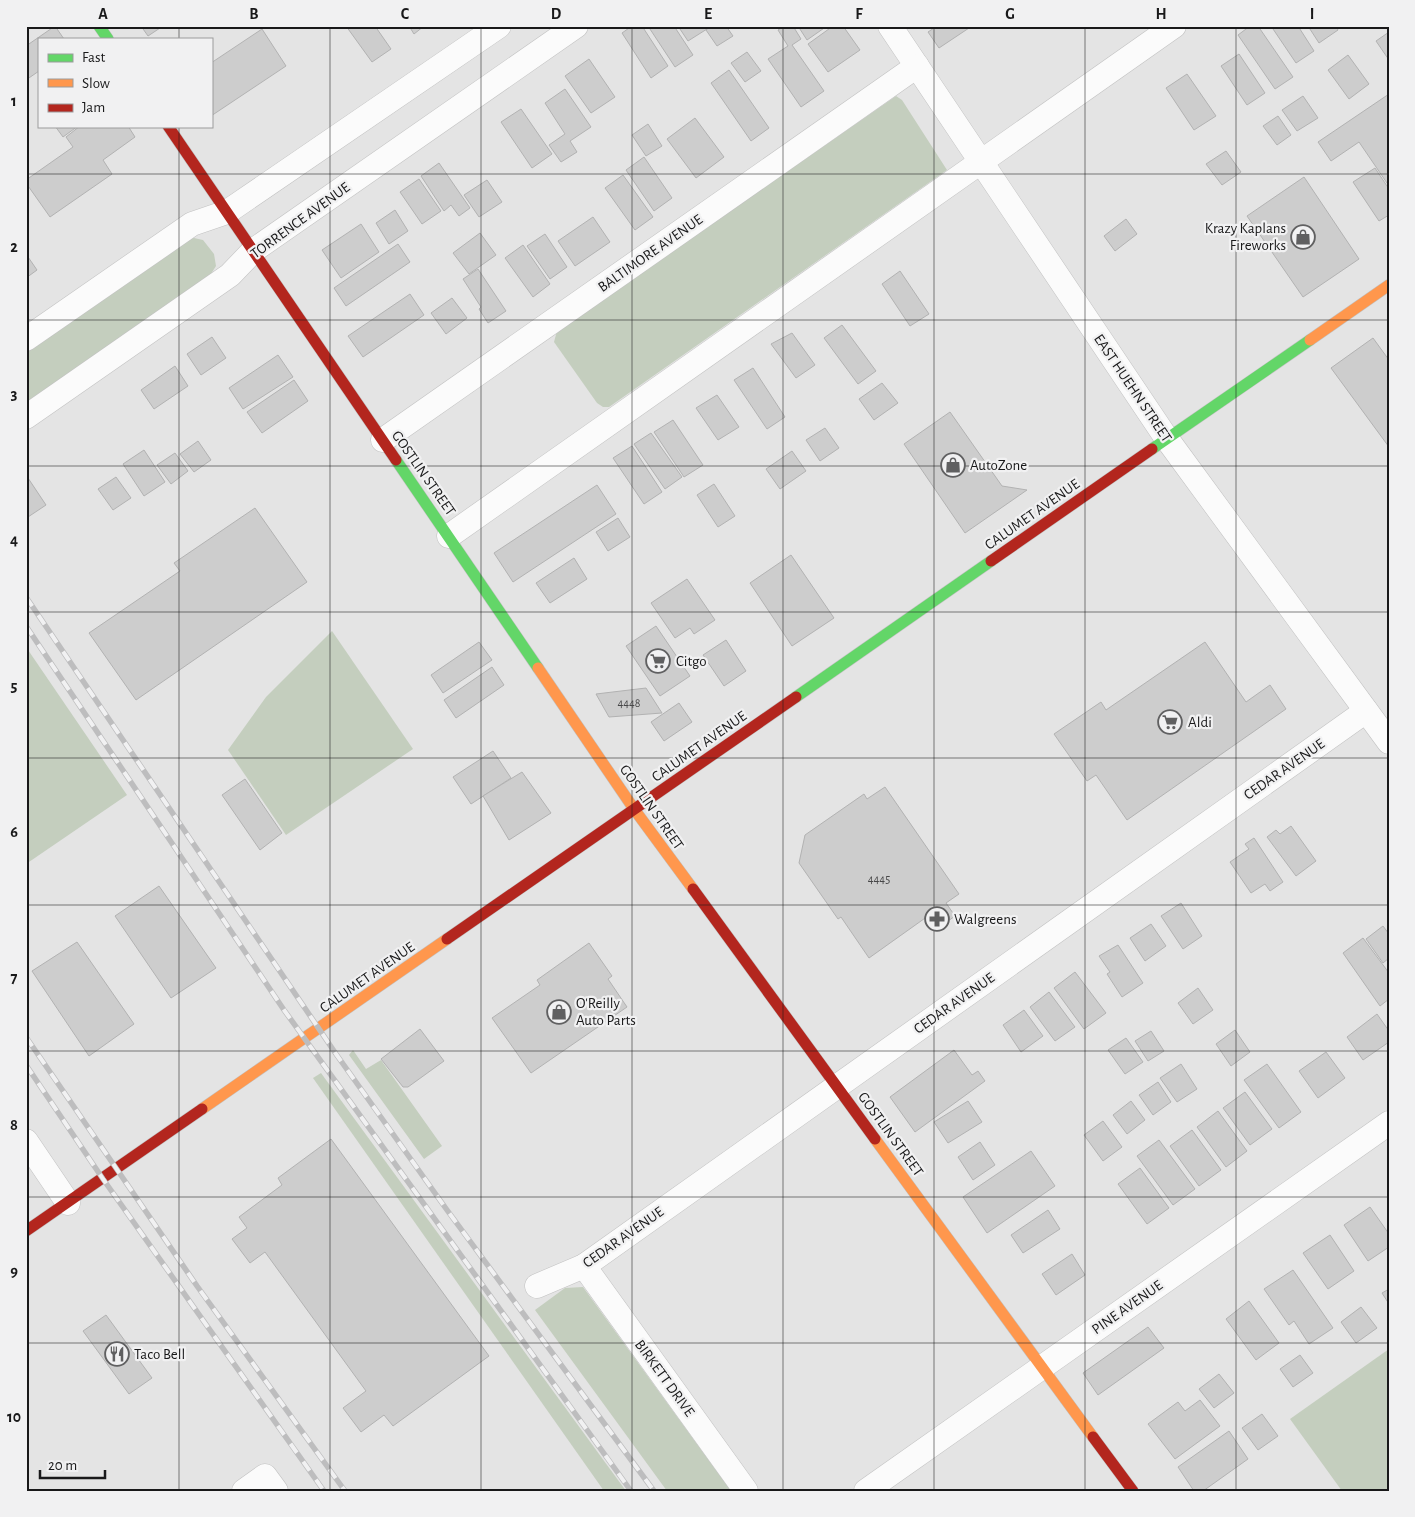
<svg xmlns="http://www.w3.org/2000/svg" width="1415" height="1517" font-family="'Alegreya Sans',sans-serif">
<rect width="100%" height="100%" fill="#e4e4e4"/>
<g fill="#c4cebe">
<polygon points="896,96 902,100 947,170 609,407 603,407 597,403 554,342 557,331"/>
<polygon points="194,238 203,240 214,254 216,266 209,277 26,404 26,347 180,240"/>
<polygon points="332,631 413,749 286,835 228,750 266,697"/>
<polygon points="26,647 127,795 26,864"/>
<polygon points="353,1050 366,1069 381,1060 442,1146 424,1159 349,1055"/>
<polygon points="321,1073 626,1491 604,1491 313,1078"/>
<polygon points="583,1287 731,1491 667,1491 535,1310 565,1288"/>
<polygon points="1389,1349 1389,1491 1342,1491 1290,1419"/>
</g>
<g fill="#cdcdcd" stroke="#b2b2b2">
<polygon points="55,26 64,39 39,39 39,71 26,80 26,46"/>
<polygon points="141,26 163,26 148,36"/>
<polygon points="346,26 375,26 391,49 372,62"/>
<polygon points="409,26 424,26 414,34"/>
<polygon points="632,26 642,26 668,66 651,78 622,33"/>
<polygon points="648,26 674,26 693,55 675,67"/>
<polygon points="678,26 705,26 707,29 688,41"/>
<polygon points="711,26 726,26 733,36 717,46 706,30"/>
<polygon points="784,26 793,26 801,39 792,45 824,91 801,107 768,59 788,46 778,30"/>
<polygon points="798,26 827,26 807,40"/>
<polygon points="833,26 843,26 860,50 828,72 808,44"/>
<polygon points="937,26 972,26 939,48 928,32"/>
<polygon points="1250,26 1258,26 1293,77 1275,89 1238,35"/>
<polygon points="1271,26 1298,26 1314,51 1296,63"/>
<polygon points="1308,26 1336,26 1338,30 1319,43"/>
<polygon points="262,29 286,66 211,116 211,63"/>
<polygon points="1389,32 1389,60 1376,41"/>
<polygon points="747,52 761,71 745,82 731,63"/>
<polygon points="1239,54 1265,93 1247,105 1221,66"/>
<polygon points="1348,55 1369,84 1349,99 1328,70"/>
<polygon points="589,59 615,97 591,113 565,76"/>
<polygon points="729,70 769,128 751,141 711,83"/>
<polygon points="1187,74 1216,116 1194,130 1166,88"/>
<polygon points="565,89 591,127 570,141 577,152 561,162 549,145 565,134 545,103"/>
<polygon points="1389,94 1389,186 1359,142 1331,161 1318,142"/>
<polygon points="1303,96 1318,118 1297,131 1282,110"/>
<polygon points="521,109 552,154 532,168 501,122"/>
<polygon points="1278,116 1291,135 1277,145 1263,126"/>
<polygon points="695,118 724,157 696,178 667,139"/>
<polygon points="648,124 662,146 646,156 632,135"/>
<polygon points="55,126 78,126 63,137"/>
<polygon points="80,126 128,126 135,137 103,160 112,174 50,217 26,183 26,180 73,147 66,137"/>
<polygon points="1226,151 1241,172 1222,185 1206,164"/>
<polygon points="644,157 672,198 654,211 626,170"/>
<polygon points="439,163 470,208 459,216 451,205 444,211 421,176"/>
<polygon points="1375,168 1389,189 1389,215 1379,221 1353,182"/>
<polygon points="623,175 653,217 635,230 605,188"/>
<polygon points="1304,177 1359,259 1303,297 1247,216"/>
<polygon points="419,179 441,211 422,224 400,192"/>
<polygon points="487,180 502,202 479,217 464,195"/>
<polygon points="395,210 408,231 389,244 376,223"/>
<polygon points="593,217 610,242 575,266 558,241"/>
<polygon points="1126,219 1137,234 1115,251 1104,236"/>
<polygon points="361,224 379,252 341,278 322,250"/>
<polygon points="480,233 496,255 469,274 453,253"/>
<polygon points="545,234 567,267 550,279 527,246"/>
<polygon points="398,244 410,262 346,306 334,288"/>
<polygon points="523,245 550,284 533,297 505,258"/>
<polygon points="26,254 37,270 26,278"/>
<polygon points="478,269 506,311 488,323 479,309 481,307 463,279"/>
<polygon points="900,271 929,314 910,326 882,284"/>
<polygon points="410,294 424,315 363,357 348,336"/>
<polygon points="452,298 467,318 446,334 431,313"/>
<polygon points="842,325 876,371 858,384 824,338"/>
<polygon points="792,333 815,365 796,378 771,344"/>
<polygon points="212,337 226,358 201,375 187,354"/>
<polygon points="1373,338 1389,360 1389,447 1331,368"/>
<polygon points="278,355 293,377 243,409 229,388"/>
<polygon points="175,366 188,386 154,409 141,390"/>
<polygon points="753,368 785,417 767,429 734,380"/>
<polygon points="294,380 308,401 262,433 247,412"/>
<polygon points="882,383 898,403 874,420 859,399"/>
<polygon points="717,395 739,427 718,440 696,408"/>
<polygon points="950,412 1002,486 1027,490 965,533 904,444"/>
<polygon points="673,420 703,465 684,477 654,432"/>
<polygon points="825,428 839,448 820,461 806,440"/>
<polygon points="651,433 682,477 665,489 634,444"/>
<polygon points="198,441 211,460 194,472 180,454"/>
<polygon points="632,446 662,492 644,504 613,458"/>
<polygon points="144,450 165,482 144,496 123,464"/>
<polygon points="792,451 806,471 780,489 766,469"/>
<polygon points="175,453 188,471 171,484 157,465"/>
<polygon points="26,475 46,505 28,517 26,515"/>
<polygon points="116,477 131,498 113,510 98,489"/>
<polygon points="714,484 735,516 718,527 697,495"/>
<polygon points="597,485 616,514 513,582 494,553"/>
<polygon points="255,508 307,582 136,700 89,633 180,571 174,563"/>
<polygon points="618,518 630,537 608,551 596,532"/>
<polygon points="791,555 834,618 792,646 750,583"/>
<polygon points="574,558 587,579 550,603 536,583"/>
<polygon points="687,579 715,620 694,634 690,628 675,638 651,603"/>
<polygon points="656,626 690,676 660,696 626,646"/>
<polygon points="726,640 746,671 724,686 703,655"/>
<polygon points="479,642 492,660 443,693 431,675"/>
<polygon points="1205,642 1246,702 1270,685 1286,709 1127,820 1096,775 1087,781 1054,734 1101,702 1106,710"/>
<polygon points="492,667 504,685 456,718 444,700"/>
<polygon points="646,688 662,713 609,717 596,694"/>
<polygon points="679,703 692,722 664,741 651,722"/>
<polygon points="493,751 511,778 471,804 453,777"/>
<polygon points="522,772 551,813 509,840 483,796"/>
<polygon points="245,779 282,833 260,850 222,795"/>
<polygon points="885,787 959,894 946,903 955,916 937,929 928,916 869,958 841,917 838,919 799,863 805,835 864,794 867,799"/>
<polygon points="1291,826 1316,861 1296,876 1267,837 1276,830 1280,834"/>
<polygon points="1254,838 1283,882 1270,891 1265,884 1251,893 1230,862 1249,849 1245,844"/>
<polygon points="159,886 216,968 171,998 115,916"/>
<polygon points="1181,903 1202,936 1183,949 1161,916"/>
<polygon points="1151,924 1166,946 1145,961 1130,938"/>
<polygon points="1383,926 1389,934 1389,958 1383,963 1366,939"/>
<polygon points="1363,938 1389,973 1389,999 1380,1006 1343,953"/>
<polygon points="77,942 134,1024 89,1056 32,971"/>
<polygon points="589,943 612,976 608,979 627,1007 531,1073 492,1018 540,985 537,980"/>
<polygon points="1118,945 1143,983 1122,997 1107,974 1110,972 1099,956"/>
<polygon points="1075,972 1106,1013 1084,1029 1054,988"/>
<polygon points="1198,988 1213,1010 1193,1024 1178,1003"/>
<polygon points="1049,992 1075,1027 1055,1041 1030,1007"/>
<polygon points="1024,1010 1043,1036 1021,1052 1003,1025"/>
<polygon points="1377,1014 1389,1031 1389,1042 1363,1060 1347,1037"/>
<polygon points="420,1029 444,1061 408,1087 403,1087 381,1059"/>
<polygon points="1235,1030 1250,1052 1231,1066 1216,1044"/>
<polygon points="1151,1031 1164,1051 1148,1061 1135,1041"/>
<polygon points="1126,1038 1143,1062 1125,1074 1108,1050"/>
<polygon points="954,1050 972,1075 978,1071 985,1081 915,1132 890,1097"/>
<polygon points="1326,1052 1345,1078 1318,1098 1299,1071"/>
<polygon points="1181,1064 1197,1089 1177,1102 1160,1078"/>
<polygon points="1267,1064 1301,1112 1279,1128 1244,1080"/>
<polygon points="1158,1082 1171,1102 1153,1115 1139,1095"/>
<polygon points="1245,1092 1272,1129 1250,1145 1223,1108"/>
<polygon points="968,1101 982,1122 948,1143 934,1122"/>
<polygon points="1131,1101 1145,1120 1127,1134 1113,1115"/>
<polygon points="1218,1111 1247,1151 1226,1167 1197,1127"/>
<polygon points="1103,1121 1122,1147 1103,1161 1084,1135"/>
<polygon points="1192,1130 1221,1170 1199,1186 1170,1146"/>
<polygon points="331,1139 489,1356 393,1426 384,1415 361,1432 343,1408 366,1391 265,1252 250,1263 232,1239 247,1228 239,1217 282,1185 278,1178"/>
<polygon points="1159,1140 1195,1189 1173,1205 1137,1156"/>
<polygon points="980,1142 995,1165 973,1180 958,1157"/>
<polygon points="1031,1151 1055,1186 987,1233 963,1197"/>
<polygon points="1140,1168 1169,1208 1147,1224 1118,1184"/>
<polygon points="1370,1207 1389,1234 1389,1247 1368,1261 1344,1225"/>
<polygon points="1048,1210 1060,1229 1023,1253 1011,1235"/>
<polygon points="1330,1235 1354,1271 1328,1289 1303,1253"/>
<polygon points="1072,1254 1085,1275 1056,1295 1042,1274"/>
<polygon points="1293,1270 1333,1328 1309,1344 1294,1321 1289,1325 1264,1289"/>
<polygon points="1389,1289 1389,1304 1382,1293"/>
<polygon points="1249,1301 1279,1343 1256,1360 1226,1319"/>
<polygon points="1361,1307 1377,1328 1356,1343 1341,1322"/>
<polygon points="106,1315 152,1378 129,1394 83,1331"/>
<polygon points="1148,1327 1164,1348 1098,1395 1083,1373"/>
<polygon points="1300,1355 1313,1373 1293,1387 1280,1369"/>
<polygon points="1219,1374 1234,1393 1214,1408 1199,1389"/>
<polygon points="1200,1400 1220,1426 1175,1459 1148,1424 1178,1402 1185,1411"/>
<polygon points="1262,1414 1278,1436 1258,1450 1242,1428"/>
<polygon points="1229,1431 1248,1459 1203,1491 1194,1491 1178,1467"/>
</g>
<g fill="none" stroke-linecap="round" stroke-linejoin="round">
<g stroke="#c2c2c2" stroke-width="25">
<g id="street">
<polyline points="890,26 1167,439 1389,742"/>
<polyline points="26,339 192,224 227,212 499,26"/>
<polyline points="26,417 230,275 254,250 576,26"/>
<polyline points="383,440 917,66"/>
<polyline points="449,536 1174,26"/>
<polyline points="26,1141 68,1203"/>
<polyline points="584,1266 746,1491"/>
<polyline points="537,1286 584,1266 1366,711"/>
<polyline points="244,1491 265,1476 276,1491"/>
<polyline points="866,1491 1389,1123"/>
</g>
</g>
<g stroke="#c2c2c2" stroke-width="12">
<g id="fast">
<polyline points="99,26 108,39"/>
<polyline points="1152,449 1310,340"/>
<polyline points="396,460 538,668"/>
<polyline points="796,697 991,561"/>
</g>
</g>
<g stroke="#c2c2c2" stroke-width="12">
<g id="slow">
<polyline points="1310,340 1389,285"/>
<polyline points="538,668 634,809 693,889"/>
<polyline points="202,1109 447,939"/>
<polyline points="875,1139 1093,1437"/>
</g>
</g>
<g stroke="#c2c2c2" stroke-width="12">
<g id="jam">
<polyline points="168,126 396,460"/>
<polyline points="991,561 1152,449"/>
<polyline points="693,889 875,1139"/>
<polyline points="447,939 796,697"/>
<polyline points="26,1231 202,1109"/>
<polyline points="1093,1437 1133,1491"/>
</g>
</g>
<use href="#street" stroke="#fbfbfb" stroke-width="24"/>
<use href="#fast" stroke="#63d668" stroke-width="11"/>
<use href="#slow" stroke="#ff974d" stroke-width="11"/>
<use href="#jam" stroke="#b3261e" stroke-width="11"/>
<g stroke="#bdbdbe" stroke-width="5.5">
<g id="rail">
<polyline points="26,597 336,1054 447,1210 654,1491"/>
<polyline points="26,626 284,1010 631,1491"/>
<polyline points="26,1037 197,1286 345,1491"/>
<polyline points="26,1065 103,1179 324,1491"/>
</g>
</g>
<use href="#rail" stroke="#f1f1f2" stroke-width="4" stroke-dasharray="11" stroke-linecap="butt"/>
</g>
<path fill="none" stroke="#19191a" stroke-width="1" stroke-opacity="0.55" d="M179 26V39M330 26V1491M481 26V1491M632 26V1491M783 26V1491M934 26V1491M1085 26V1491M1236 26V1491M179 126V1491M26 174H1389M26 320H1389M26 466H1389M26 612H1389M26 758H1389M26 905H1389M26 1051H1389M26 1197H1389M26 1343H1389"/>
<defs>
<g id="shop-ring" transform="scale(1.25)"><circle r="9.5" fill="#f1f1f2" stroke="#606061" stroke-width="1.5"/><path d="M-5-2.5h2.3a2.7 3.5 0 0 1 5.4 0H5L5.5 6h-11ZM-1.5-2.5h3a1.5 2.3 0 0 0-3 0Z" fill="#606061"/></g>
<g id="supermarket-ring" transform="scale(1.25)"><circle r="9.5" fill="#f1f1f2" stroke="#606061" stroke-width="1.5"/><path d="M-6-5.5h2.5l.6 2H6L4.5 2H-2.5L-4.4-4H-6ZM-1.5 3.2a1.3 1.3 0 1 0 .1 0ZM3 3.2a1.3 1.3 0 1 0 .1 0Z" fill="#606061"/></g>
<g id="pharmacy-ring" transform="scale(1.25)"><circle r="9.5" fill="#f1f1f2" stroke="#606061" stroke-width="1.5"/><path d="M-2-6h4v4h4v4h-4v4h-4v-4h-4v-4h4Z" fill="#606061"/></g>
<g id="restaurant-ring" transform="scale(1.25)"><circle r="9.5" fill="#f1f1f2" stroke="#606061" stroke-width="1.5"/><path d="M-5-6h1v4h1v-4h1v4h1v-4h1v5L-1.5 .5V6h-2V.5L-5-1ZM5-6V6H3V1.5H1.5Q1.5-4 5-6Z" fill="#606061"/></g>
</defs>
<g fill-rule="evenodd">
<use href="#shop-ring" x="1303" y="237"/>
<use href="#shop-ring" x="953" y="465"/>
<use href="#supermarket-ring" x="658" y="661"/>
<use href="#supermarket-ring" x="1170" y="722"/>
<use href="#pharmacy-ring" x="937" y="919"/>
<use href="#shop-ring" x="559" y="1012"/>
<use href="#restaurant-ring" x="117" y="1354"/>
</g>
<g text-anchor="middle" stroke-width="4.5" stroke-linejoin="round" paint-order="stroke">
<g font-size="12" fill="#474748">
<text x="629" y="707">4448</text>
<text x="879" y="883">4445</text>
</g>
<g font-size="15" fill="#19191a" stroke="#f1f1f2">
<text transform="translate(300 220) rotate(-36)" y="5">TORRENCE AVENUE</text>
<text transform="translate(650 253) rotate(-35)" y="5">BALTIMORE AVENUE</text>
<text transform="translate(1133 388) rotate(56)" y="5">EAST HUEHN STREET</text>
<text transform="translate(424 473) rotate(55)" y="5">GOSTLIN STREET</text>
<text transform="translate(1032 514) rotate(-35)" y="5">CALUMET AVENUE</text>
<text transform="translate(699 746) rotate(-35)" y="5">CALUMET AVENUE</text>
<text transform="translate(1284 769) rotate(-35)" y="5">CEDAR AVENUE</text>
<text transform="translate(652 807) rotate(55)" y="5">GOSTLIN STREET</text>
<text transform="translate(367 977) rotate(-35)" y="5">CALUMET AVENUE</text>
<text transform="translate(954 1003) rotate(-35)" y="5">CEDAR AVENUE</text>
<text transform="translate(891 1134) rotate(54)" y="5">GOSTLIN STREET</text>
<text transform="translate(623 1237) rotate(-35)" y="5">CEDAR AVENUE</text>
<text transform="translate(1127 1307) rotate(-35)" y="5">PINE AVENUE</text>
<text transform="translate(665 1378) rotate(54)" y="5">BIRKETT DRIVE</text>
</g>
<g font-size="15" fill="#19191a" stroke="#f1f1f2" text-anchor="start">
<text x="1286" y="233" text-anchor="end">Krazy Kaplans<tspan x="1286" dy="17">Fireworks</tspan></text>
<text x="970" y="470">AutoZone</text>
<text x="676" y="666">Citgo</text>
<text x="1188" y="727">Aldi</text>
<text x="954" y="924">Walgreens</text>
<text x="576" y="1008">O'Reilly<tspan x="576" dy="17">Auto Parts</tspan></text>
<text x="134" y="1359">Taco Bell</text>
</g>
</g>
<rect width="1415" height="1517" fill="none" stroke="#f1f1f2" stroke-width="55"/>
<rect x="38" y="38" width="175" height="90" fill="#f1f1f2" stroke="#9b9b9c"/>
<rect x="48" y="54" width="25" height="8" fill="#63d668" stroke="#9b9b9c"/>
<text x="82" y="62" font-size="15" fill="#19191a">Fast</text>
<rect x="48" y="79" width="25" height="8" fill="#ff974d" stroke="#9b9b9c"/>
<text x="82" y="88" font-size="15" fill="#19191a">Slow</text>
<rect x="48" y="104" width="25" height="8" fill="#b3261e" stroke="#9b9b9c"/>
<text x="82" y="112" font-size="15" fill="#19191a">Jam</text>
<path d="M40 1470v8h65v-8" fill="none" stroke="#19191a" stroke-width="2.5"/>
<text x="48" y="1470" font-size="15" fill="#19191a" stroke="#f1f1f2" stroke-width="4" paint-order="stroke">20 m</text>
<rect x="28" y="28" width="1360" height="1462" fill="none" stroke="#19191a" stroke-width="2"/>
<g font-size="16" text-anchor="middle" font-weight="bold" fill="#19191a">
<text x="103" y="19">A</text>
<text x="254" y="19">B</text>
<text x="405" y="19">C</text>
<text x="556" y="19">D</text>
<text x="708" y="19">E</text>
<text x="859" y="19">F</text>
<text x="1010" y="19">G</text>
<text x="1161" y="19">H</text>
<text x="1312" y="19">I</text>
<text x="14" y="106">1</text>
<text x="14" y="252">2</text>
<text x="14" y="399">3</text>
<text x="14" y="545">4</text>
<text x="14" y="691">5</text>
<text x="14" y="837">6</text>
<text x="14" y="983">7</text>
<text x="14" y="1130">8</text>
<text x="14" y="1276">9</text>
<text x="14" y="1422">10</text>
</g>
</svg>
